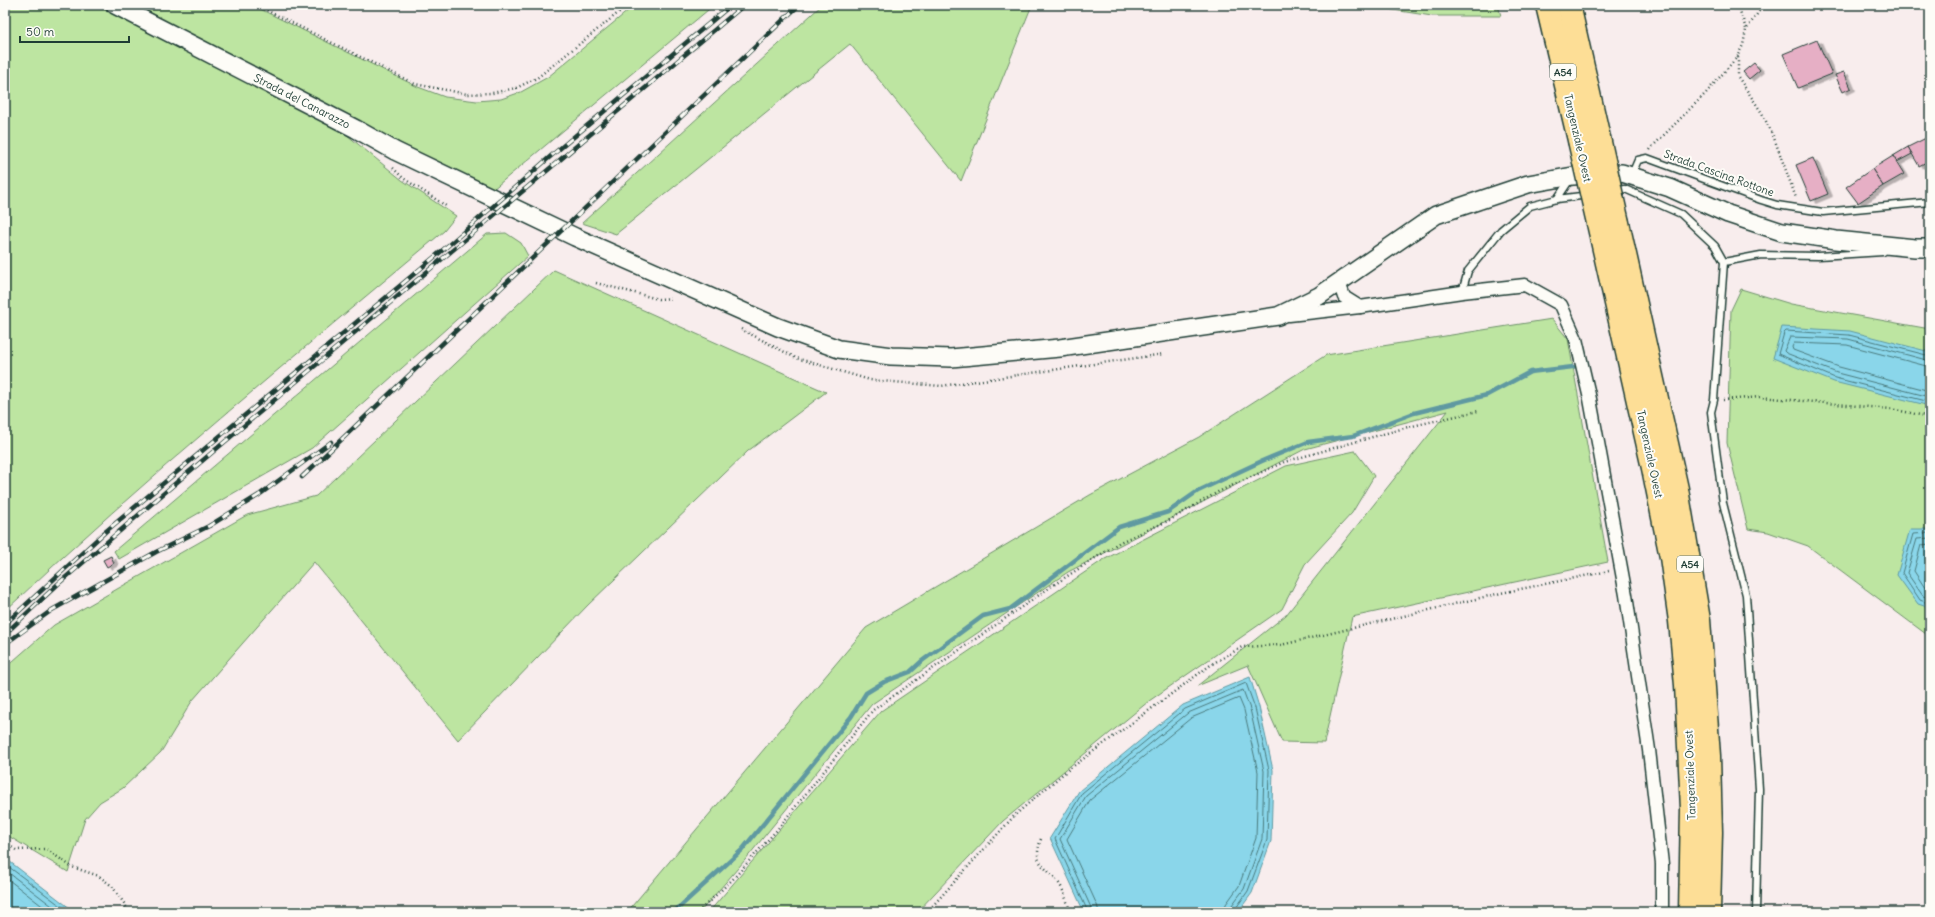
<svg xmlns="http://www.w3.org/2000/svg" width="1935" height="917" font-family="Delius,sans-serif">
<defs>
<filter id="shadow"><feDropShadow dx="4.5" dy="2.5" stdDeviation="0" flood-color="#0004"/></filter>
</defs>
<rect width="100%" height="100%" fill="#f8eded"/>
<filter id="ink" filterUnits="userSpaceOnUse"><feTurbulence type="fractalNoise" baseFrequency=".025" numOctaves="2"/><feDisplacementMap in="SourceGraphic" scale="8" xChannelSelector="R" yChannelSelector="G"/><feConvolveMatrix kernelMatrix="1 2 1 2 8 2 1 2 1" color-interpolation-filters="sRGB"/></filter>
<g filter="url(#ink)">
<g fill="#bde5a1" stroke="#6e916a">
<path d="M5 5H98L336 126 402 180 456 216 444 231C296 355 145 478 5 611Z"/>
<polygon points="130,5 252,5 418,87 445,97 477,101 501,99 521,92 548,77 635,5 714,5 492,190"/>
<polygon points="822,5 1032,5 961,181 850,44 616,234 582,223"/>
<polygon points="1361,5 1498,5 1501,16 1432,16"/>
<polygon points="506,233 521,243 528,256 312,448 119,559 114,551 487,234"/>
<polygon points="554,270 826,392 748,451 588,605 458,740 314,562 192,701 161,752 123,788 100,802 85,819 68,872 5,834 5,668 54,625 247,515 316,496"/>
<polygon points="1741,289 1791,304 1930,329 1930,637 1808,546 1768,532 1748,529 1727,443 1731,310"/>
<polygon points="1552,319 1568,339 1608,562 1352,617 1324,743 1282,742 1248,665 1197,686 1286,615 1448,411 1305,449 1068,572 872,704 745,860 700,912 627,912 866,628 1090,495 1199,437 1326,355"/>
<polygon points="1355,451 1374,476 1352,513 1305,564 1282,609 1149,701 1003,821 917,912 709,912 881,711 1103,560 1286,466"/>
</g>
<g fill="#8ad6ea" stroke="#5f99a1">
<polygon points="1782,327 1850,331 1930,352 1930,406 1834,382 1773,358"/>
<polygon points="1910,529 1930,529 1930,608 1918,604 1897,575"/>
<polygon points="1250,677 1259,707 1273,770 1271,841 1252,893 1238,912 1084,912 1050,838 1079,791 1183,705"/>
<polygon points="5,858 75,912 5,912"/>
</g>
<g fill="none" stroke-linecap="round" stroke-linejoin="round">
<g stroke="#4a7a7d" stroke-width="1">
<polyline points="1930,356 1849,335 1786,331 1784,333 1778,354 1835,378 1930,402"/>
<polyline points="1930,361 1848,339 1790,337 1784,351 1786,353 1837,373 1930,397"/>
<polyline points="1930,367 1847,345 1794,343 1792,347 1793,350 1839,367 1930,391"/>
<polyline points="1930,533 1913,534 1902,573 1920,600 1930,604"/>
<polyline points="1930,538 1917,539 1907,573 1923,596 1930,598"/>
<polyline points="1930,544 1921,545 1914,571 1927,591 1930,592"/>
<polyline points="5,864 69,912"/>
<polyline points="5,870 60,912"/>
<polyline points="5,877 50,912"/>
<polyline points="1088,912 1055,839 1082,793 1185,709 1246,683 1255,708 1269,770 1267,840 1248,891 1236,908 1235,912"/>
<polyline points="1093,912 1060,839 1086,796 1188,713 1243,690 1250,709 1264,771 1262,839 1244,889 1232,905 1230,912"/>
<polyline points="1099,912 1097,905 1067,839 1090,800 1191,718 1239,698 1244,710 1258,772 1256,838 1239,886 1226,904 1224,912"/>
</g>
<polyline stroke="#5f99a1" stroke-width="4.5" points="674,912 742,850 851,717 866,693 884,682 910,672 922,661 983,616 1010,609 1119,527 1168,512 1198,491 1262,461 1308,442 1353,436 1414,413 1487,395 1530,372 1573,367"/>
</g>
<g fill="#e6afc5" stroke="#1f3d34" filter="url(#shadow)">
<polygon points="1817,40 1832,74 1798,88 1783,54"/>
<polygon points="1754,63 1760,70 1749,79 1743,72"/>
<polygon points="1844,72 1851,88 1843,92 1835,75"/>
<polygon points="1930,136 1930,160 1919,166 1908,147"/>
<polygon points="1908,147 1912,154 1897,162 1893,156"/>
<polygon points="1893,156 1904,174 1883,186 1872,169"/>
<polygon points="1813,158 1828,194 1811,201 1796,165"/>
<polygon points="1872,169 1883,186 1858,203 1846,187"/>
<polygon points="111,556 114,563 107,567 103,560"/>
</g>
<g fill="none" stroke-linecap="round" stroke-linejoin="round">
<g stroke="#1f3d34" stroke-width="9">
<g id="lane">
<polyline points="1632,174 1638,160 1647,158 1761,200 1777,205 1823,212 1930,202"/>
<polyline points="1614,191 1625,189 1681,214 1715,246 1724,262 1714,400 1711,412 1723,503 1746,595 1759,789 1756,912"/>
<polyline points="1557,199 1569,181"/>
<polyline points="1724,262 1761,255 1819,256 1883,252"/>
<polyline points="1462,292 1468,271 1501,230 1530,206 1557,199 1589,195"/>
</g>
</g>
<g stroke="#1f3d34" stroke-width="15">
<g id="street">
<polyline points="1339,282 1344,297 1360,307"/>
<polyline points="1289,315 1360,307 1462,292 1525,285 1561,305 1576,339 1590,399 1626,595 1649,750 1662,864 1662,912"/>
</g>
</g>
<g stroke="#1f3d34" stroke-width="20">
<polyline id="secondary" points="115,5 356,129 395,151 575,237 778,327 839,349 891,356 951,358 1060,348 1278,316 1319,296 1436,215 1528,184 1573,176 1622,173 1670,188 1728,214 1782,232 1836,240 1915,248 1930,248"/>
</g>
<g stroke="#1f3d34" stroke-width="25">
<g id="highway">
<polyline points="1547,5 1579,140"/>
<polyline points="1569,5 1599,138"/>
<polyline points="1598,223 1653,468 1671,557 1680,621 1686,685 1692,809 1690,912"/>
<polyline points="1618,223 1677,489 1699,620 1709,756 1711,832 1709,912"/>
</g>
</g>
<g stroke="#1f3d34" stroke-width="2.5" stroke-dasharray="1 3" stroke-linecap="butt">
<polyline points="256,5 415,84 467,94 492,93 516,88 537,78 628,5"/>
<polyline points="1738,5 1746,29"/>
<polyline points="1769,5 1762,7 1746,30 1743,45 1738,55 1738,77 1762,113 1774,138 1796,198"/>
<polyline points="1650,150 1652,147 1706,93 1738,56"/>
<polyline points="393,168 403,178 446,206"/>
<polyline points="596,283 658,299 673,298"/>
<polyline points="741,329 796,358 870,380 941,386 1164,354"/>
<polyline points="1723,400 1760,397 1891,409 1930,417"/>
<path d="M1041 839C1031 868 1048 865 1060 885 1065 893 1067 904 1071 912"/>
<polyline points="5,843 16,850 46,849 72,867 99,876 112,886 130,912"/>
<polyline points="698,912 733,879 776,831 873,710 1052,586 1120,542 1170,520 1218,492 1284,462 1408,427 1478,411"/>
<polyline points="927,912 1015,815 1064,773 1212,664 1242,647 1281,645 1501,593 1609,571"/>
</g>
<use href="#lane" stroke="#fdfcf7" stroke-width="6"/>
<use href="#street" stroke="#fdfcf7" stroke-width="12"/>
<use href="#secondary" stroke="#fdfcf7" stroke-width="17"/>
<use href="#highway" stroke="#fdde96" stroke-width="22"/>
<g stroke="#1f3d34" stroke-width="4.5">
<g id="rail">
<polyline points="302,477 799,5"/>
<polyline points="5,624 105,532 444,249 551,156 731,5"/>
<polyline points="5,634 58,584 177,482 744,5"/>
<polyline points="5,644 52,610 156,552 209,526 259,495 331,442"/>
</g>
</g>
<use href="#rail" stroke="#fdfcf7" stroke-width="3" stroke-dasharray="9" stroke-linecap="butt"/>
<g stroke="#1f3d34" stroke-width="25" stroke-linecap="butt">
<g id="highway-bridge">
<polyline points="1599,138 1618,223"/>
<polyline points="1579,140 1598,223"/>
</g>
</g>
<use href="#highway-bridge" stroke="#fdde96" stroke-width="22"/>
</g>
</g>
<g text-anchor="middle" stroke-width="4" stroke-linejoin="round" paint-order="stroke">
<g fill="#fdfcf7" stroke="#62766e" stroke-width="1">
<rect x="1550" y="64" width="26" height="16" rx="3"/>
<rect x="1677" y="556" width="26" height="16" rx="3"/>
</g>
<g font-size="10" font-weight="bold" fill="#1f3d34">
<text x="1563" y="76">A54</text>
<text x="1690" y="568">A54</text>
</g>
<g font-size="11" fill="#1f3d34" stroke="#fdfcf7">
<text transform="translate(302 101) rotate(27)" y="4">Strada del Canarazzo</text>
<text transform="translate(1578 138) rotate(77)" y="4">Tangenziale Ovest</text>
<text transform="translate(1719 173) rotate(20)" y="4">Strada Cascina Rottone</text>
<text transform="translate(1650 454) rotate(78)" y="4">Tangenziale Ovest</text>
<text transform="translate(1690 775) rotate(-92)" y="4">Tangenziale Ovest</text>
</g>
</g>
<rect width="1935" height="917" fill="none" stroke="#fdfcf7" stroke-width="20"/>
<rect x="10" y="10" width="1915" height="897" fill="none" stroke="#1f3d34" stroke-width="1.5" filter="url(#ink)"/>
<path d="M20 36v6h109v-6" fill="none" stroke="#1f3d34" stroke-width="2"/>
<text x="26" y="36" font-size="12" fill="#1f3d34" stroke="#fdfcf7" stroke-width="3" paint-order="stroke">50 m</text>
</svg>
